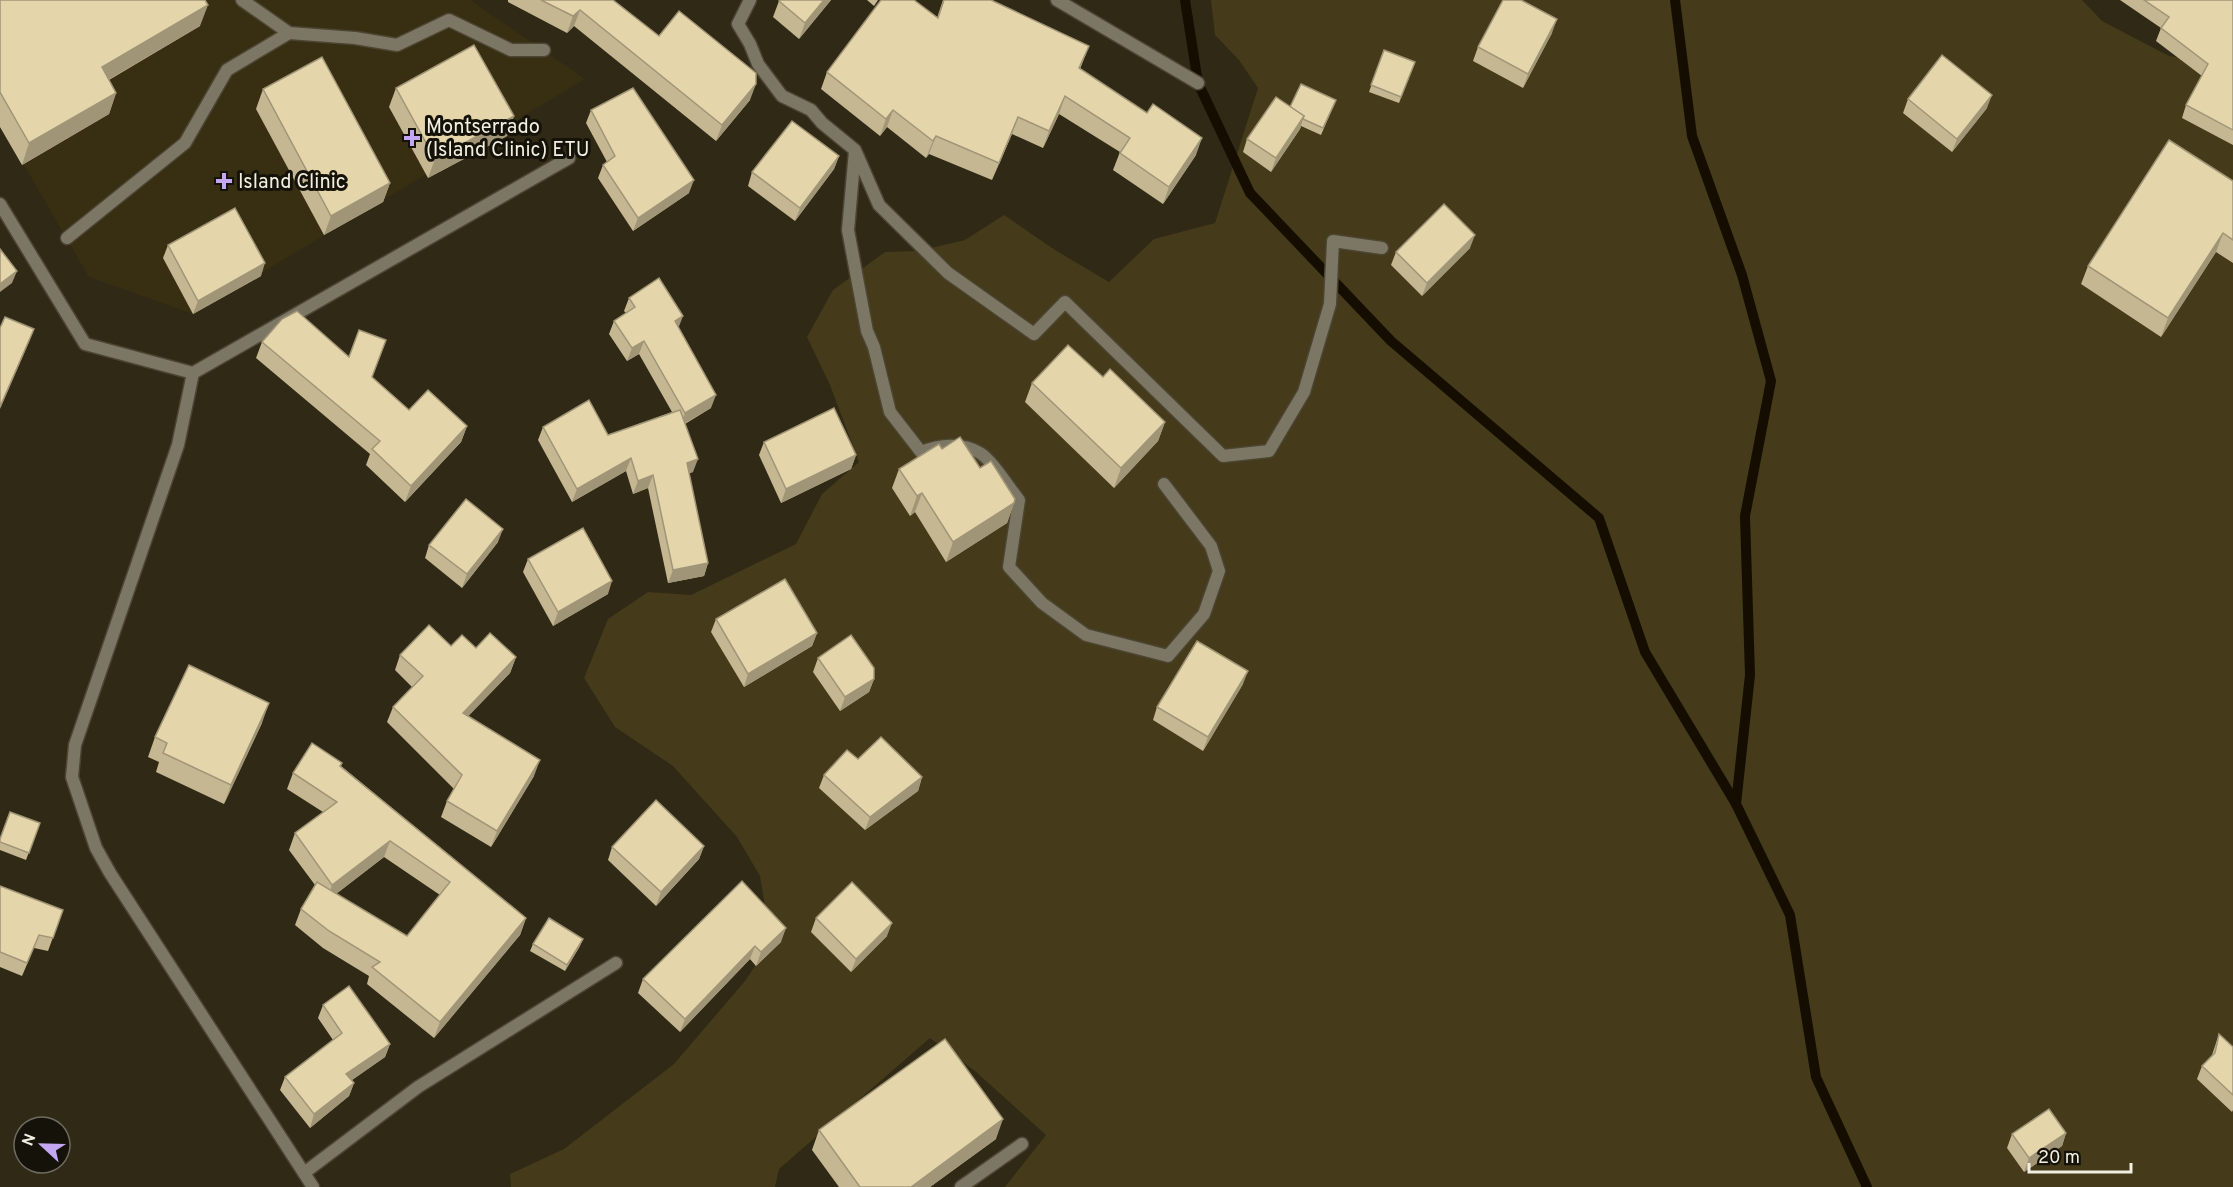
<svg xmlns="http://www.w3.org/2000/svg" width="2233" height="1187" font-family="Overpass,sans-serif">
<rect width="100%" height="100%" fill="#302915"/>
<polygon fill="#382f13" points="0,0 470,0 585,79 193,314 89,277 0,124"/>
<polygon fill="#453a19" points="1211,0 2082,0 2102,21 2169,56 2227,64 2233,70 2233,1187 1005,1187 1046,1135 975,1071 930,1038 779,1169 775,1187 511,1187 510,1174 564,1149 674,1064 745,981 771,942 760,876 737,837 673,766 615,727 584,678 608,619 648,592 691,595 796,544 822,494 859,462 830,385 807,337 833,290 885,252 918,251 965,240 1004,215 1055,250 1109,282 1154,239 1215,223 1258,88 1239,60 1215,35"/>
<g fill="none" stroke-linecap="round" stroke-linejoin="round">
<g stroke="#150e00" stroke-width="10">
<polyline points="1185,0 1198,83 1250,193 1391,341 1599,518 1645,652 1736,804"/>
<polyline points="1675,0 1692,136 1742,275 1771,381 1745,516 1750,675 1736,804 1790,915 1816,1077 1867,1187"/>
</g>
<g stroke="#4b4532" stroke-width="15">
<g id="minor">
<polyline points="242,0 289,33 355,38 397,45 449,20 511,50 544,50"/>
<polyline points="750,0 738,24 750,44 758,64 782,96 811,110 822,123 855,150 879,205 948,273 1034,334 1065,302 1223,456 1269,451 1304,392 1330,304 1333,241 1382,248"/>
<polyline points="1057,0 1198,83"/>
<path d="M855 151 848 230 867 331 874 347 890 412 921 452C939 445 962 442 980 453 992 460 1009 488 1019 500L1009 567 1042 603 1086 635 1168 656 1204 614 1219 571 1211 546 1164 484"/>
<polyline points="0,204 85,344 193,373 569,158"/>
<polyline points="67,238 185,143 227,70 289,33"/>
<polyline points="193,373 178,445 75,745 72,777 96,848 110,873 313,1187"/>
<polyline points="304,1173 418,1087 616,963"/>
<polyline points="961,1187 1022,1144"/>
</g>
</g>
<use href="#minor" stroke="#7c7665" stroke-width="12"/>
</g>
<g fill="#c5b792" fill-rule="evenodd">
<polygon points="0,0 200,26 109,80 116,93 109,114 22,165 0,127"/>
<polygon points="508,0 613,0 659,36 750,100 716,141 574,26 567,33 508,2"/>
<polygon points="831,0 799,39 773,17 779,1"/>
<polygon points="867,0 878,0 874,6"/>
<polygon points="943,0 991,0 1089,46 1080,69 1196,155 1163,204 1113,170 1120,152 1059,114 1043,148 1012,134 992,180 929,154 926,158 887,127 880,136 821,89 827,72 937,18"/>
<polygon points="2120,0 2233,0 2233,145 2182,118 2186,105 2202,76 2156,41 2161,28"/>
<polygon points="1552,33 1523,88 1473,61 1478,47"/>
<polygon points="1384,50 1415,62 1399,103 1369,92"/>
<polygon points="396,88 514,116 507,136 428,178 389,107"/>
<polygon points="263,89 390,183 383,202 324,235 256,109"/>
<polygon points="1908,99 1987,108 1952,152 1903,113"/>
<polygon points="1336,100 1321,135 1301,126 1300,129 1271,172 1243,152 1247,139"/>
<polygon points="591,110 689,193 633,231 598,178 603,165 607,162 586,123"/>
<polygon points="839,156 834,169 795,221 748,186 752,172"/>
<polygon points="2233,181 2233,263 2216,252 2161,337 2081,284 2088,266"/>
<polygon points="168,245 261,276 193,314 163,258"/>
<polygon points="1470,248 1422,296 1391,265 1396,252"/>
<polygon points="629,298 678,328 711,408 685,424 693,472 689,473 708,563 704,576 668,583 648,488 633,494 626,471 572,502 538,440 543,427 608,435 672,412 639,354 627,361 609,334 614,321 626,313 624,311"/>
<polygon points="262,342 372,377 409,410 467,426 461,442 405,502 366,465 370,454 256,358"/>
<polygon points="1103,377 1165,422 1158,441 1114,488 1025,402 1032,383"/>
<polygon points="764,442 856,455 851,469 781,503 759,455"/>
<polygon points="942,449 980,468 1014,503 1007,523 946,562 915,512 910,516 892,488 899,469"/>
<polygon points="498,542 462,588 425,558 429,545"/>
<polygon points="528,559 608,594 553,626 523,572"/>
<polygon points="716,619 817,633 812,646 744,687 711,632"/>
<polygon points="451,646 476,648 516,657 510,673 468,716 534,776 491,847 441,817 447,801 454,789 387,722 393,707 412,687 395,670 400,655"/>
<polygon points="818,658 874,679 869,692 840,711 813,672"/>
<polygon points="1243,684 1203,751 1153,720 1157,707"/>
<polygon points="262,723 224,804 156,772 159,762 148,757 155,737"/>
<path d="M342 763 341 766 526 918 520 935 434 1038 367 984 369 976 323 948 295 925 301 909 315 885 289 850 295 833 323 812 287 789 293 773ZM384 857 440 895 407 936 336 894Z"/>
<polygon points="824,775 922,777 918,791 865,830 819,788"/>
<polygon points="40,823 26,860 0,850 0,839"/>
<polygon points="704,846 699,859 656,906 608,860 612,847"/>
<polygon points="742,881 781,942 756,966 750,959 680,1032 638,993 643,979"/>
<polygon points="0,886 63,910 48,951 34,948 22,976 0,967"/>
<polygon points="816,918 887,936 851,972 811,932"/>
<polygon points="533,944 580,946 565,971 530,951"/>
<polygon points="323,1005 390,1044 385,1057 352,1080 354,1083 349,1096 310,1128 280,1090 285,1077 333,1040 318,1018"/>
<polygon points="2219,1034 2233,1047 2233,1110 2232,1112 2197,1079 2202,1066 2212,1055"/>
<polygon points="819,1130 996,1139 930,1187 839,1187 812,1150"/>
<polygon points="2066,1133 2062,1146 2024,1172 2007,1148 2012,1134"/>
</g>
<g fill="#a09577">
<polygon points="824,0 831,0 799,39 805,23"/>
<polygon points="208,5 200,26 94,88 102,67"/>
<polygon points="580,10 574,26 567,33 573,16"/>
<polygon points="1557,19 1552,33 1523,88 1528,74"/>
<polygon points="756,84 750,100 716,141 722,125"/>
<polygon points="116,93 109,114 22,165 29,143"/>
<polygon points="1992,95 1987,108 1952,152 1957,139"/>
<polygon points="1065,96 1059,114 1043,148 1049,131"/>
<polygon points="893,110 887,127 880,136 886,119"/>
<polygon points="514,116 507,136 428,178 435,159"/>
<polygon points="1304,116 1300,129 1271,172 1276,158"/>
<polygon points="1018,117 1012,134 992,180 999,163"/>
<polygon points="936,136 929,154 926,158 933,141"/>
<polygon points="1202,138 1196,155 1163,204 1169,187"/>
<polygon points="839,156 834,169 795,221 800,208"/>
<polygon points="694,180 689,193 633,231 638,218"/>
<polygon points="390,183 383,202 324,235 331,216"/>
<polygon points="2223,233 2216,252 2161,337 2168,318"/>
<polygon points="1475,235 1470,248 1422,296 1427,283"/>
<polygon points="265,263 261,276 193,314 198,301"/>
<polygon points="17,271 12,283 0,292 0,284"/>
<polygon points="683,316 678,329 675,321"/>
<polygon points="34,329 29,342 0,409 0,407"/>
<polygon points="644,341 639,354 627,361 632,348"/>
<polygon points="716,395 711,408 680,426 685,413"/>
<polygon points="1165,422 1158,441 1114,488 1121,468"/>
<polygon points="467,426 461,442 405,502 411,486"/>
<polygon points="856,455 851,469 781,503 786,489"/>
<polygon points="631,458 626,471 572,502 577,489"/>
<polygon points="698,459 693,472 682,476 687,463"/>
<polygon points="653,475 648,488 633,494 638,481"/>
<polygon points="922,493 915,512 910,516 917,496"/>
<polygon points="1014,503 1007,523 946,562 953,542"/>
<polygon points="503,529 498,542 462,588 467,574"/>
<polygon points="708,563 704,576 668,583 673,570"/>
<polygon points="612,581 608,594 553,626 558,612"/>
<polygon points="817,633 812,646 744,687 748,674"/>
<polygon points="516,657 510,673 457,728 463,713"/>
<polygon points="1248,671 1243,684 1203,751 1208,737"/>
<polygon points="874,679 869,692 840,711 845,697"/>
<polygon points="269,703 262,723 224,804 231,785"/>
<polygon points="540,760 534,776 491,847 497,831"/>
<polygon points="922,777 918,791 865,830 870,817"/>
<polygon points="390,841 384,857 327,901 332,885"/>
<polygon points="704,846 699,859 656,906 661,892"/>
<polygon points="526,918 520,935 434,1038 440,1022"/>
<polygon points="892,923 887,936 851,972 856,959"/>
<polygon points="786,928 781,942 756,966 761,952"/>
<polygon points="583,939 580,946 565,971 567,965"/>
<polygon points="755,946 750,959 680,1032 685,1019"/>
<polygon points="390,1044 385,1057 342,1087 346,1074"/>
<polygon points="354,1083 349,1096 310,1128 314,1114"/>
<polygon points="1003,1119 996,1139 930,1187 911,1187"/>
<polygon points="2066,1133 2062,1146 2024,1172 2029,1158"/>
</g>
<g fill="#e5d5aa" stroke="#a09577" stroke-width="1.5">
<polygon points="0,0 205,0 208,5 102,67 116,93 29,143 0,92"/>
<polygon points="541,0 613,0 659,36 679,11 756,73 756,84 722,125 580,10 573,16"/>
<polygon points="780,0 824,0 805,23 779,1"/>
<polygon points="881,0 914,0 938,18 944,0 991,0 1089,46 1079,68 1147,113 1153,104 1202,138 1169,187 1120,153 1130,138 1065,96 1049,131 1018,117 999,163 936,136 933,141 893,110 886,119 827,72"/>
<polygon points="1503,0 1521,0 1557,19 1528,74 1478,47"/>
<polygon points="2144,0 2233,0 2233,130 2186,105 2208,64 2161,28 2169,17"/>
<polygon points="474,45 514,116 435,159 396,88"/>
<polygon points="1384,50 1415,62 1401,97 1371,85"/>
<polygon points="1942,55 1992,95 1957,139 1908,99"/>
<polygon points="322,57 390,183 331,216 263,89"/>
<polygon points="1301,84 1336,100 1323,128 1303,119 1304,116 1290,107"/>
<polygon points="633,88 694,180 638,218 603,165 615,156 591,110"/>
<polygon points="1276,97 1304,116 1276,158 1247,139"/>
<polygon points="792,121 839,156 800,208 752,172"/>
<polygon points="2169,140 2233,181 2233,240 2223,233 2168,318 2088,266"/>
<polygon points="1444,204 1475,235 1427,283 1396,252"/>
<polygon points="235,208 265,263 198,301 168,245"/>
<polygon points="0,249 17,271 0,284"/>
<polygon points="659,278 683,316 675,321 716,395 685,413 644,341 632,348 614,321 635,307 629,298"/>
<polygon points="297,311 349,357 359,330 386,340 372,377 409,410 428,390 467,426 411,486 372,449 380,441 262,342 282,319"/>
<polygon points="5,317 34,329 0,407 0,328"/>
<polygon points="1068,345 1103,377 1110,369 1165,422 1121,468 1032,383"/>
<polygon points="589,400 608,435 680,410 698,459 687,463 708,563 673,570 653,475 638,481 631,458 577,489 543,427"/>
<polygon points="834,408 856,455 786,489 764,442"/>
<polygon points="960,437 980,468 991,461 1015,499 1014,503 953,542 922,493 917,496 899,469 939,444 942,449"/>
<polygon points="466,499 503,529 467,574 429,545"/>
<polygon points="583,528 612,581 558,612 528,559"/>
<polygon points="785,579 817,633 748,674 716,619"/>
<polygon points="429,625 451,646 462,635 476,648 490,633 516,657 463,713 540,760 497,831 447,801 462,775 393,707 423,676 400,655"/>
<polygon points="851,635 874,668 874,679 845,697 818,658"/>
<polygon points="1197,641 1248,671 1208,737 1157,707"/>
<polygon points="189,665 269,703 231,785 163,753 167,743 155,737"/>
<polygon points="881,737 922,777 870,817 824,775 847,750 858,759"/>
<polygon points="312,743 342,763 340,766 526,918 440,1022 372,967 380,962 329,931 301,909 317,882 407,936 450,882 390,841 332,885 295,833 337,802 293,773"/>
<polygon points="656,800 704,846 661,892 612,847"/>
<polygon points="10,812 40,823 29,853 0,842 0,839"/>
<polygon points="742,881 786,928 761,952 755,946 685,1019 643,979"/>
<polygon points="852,882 892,923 856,959 816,918"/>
<polygon points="0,886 63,910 53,938 39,935 27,963 0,952"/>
<polygon points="549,918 583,939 567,965 533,944"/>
<polygon points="349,986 390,1044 346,1074 354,1083 314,1114 285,1077 342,1033 323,1005"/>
<polygon points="2219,1034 2233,1047 2233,1095 2202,1066 2215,1053"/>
<polygon points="945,1039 1003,1119 911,1187 860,1187 819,1130"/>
<polygon points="2049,1109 2066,1133 2029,1158 2012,1134"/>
</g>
<g fill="#c3a7f2" stroke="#151209" stroke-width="2">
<path d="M409 129h6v6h6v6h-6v6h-6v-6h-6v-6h6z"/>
<path d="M221 172h6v6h6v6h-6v6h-6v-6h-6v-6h6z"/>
</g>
<g text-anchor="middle" stroke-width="6" stroke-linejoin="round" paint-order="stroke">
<g font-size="20" fill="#f2eee1" stroke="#151209" text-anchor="start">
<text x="426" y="133">Montserrado<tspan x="426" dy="23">(Island Clinic) ETU</tspan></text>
<text x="238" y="188">Island Clinic</text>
</g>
</g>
<g transform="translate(42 1145) rotate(292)"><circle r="28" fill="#151209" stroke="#6d6a5f" stroke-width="1.5"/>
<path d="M0-4.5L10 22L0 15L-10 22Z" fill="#c3a7f2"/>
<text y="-9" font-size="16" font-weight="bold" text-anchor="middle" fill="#f2eee1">N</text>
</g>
<path d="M2029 1163v9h102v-9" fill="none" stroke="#f2eee1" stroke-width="3"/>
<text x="2038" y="1163" font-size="18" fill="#f2eee1" stroke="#151209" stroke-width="4.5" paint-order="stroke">20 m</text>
</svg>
